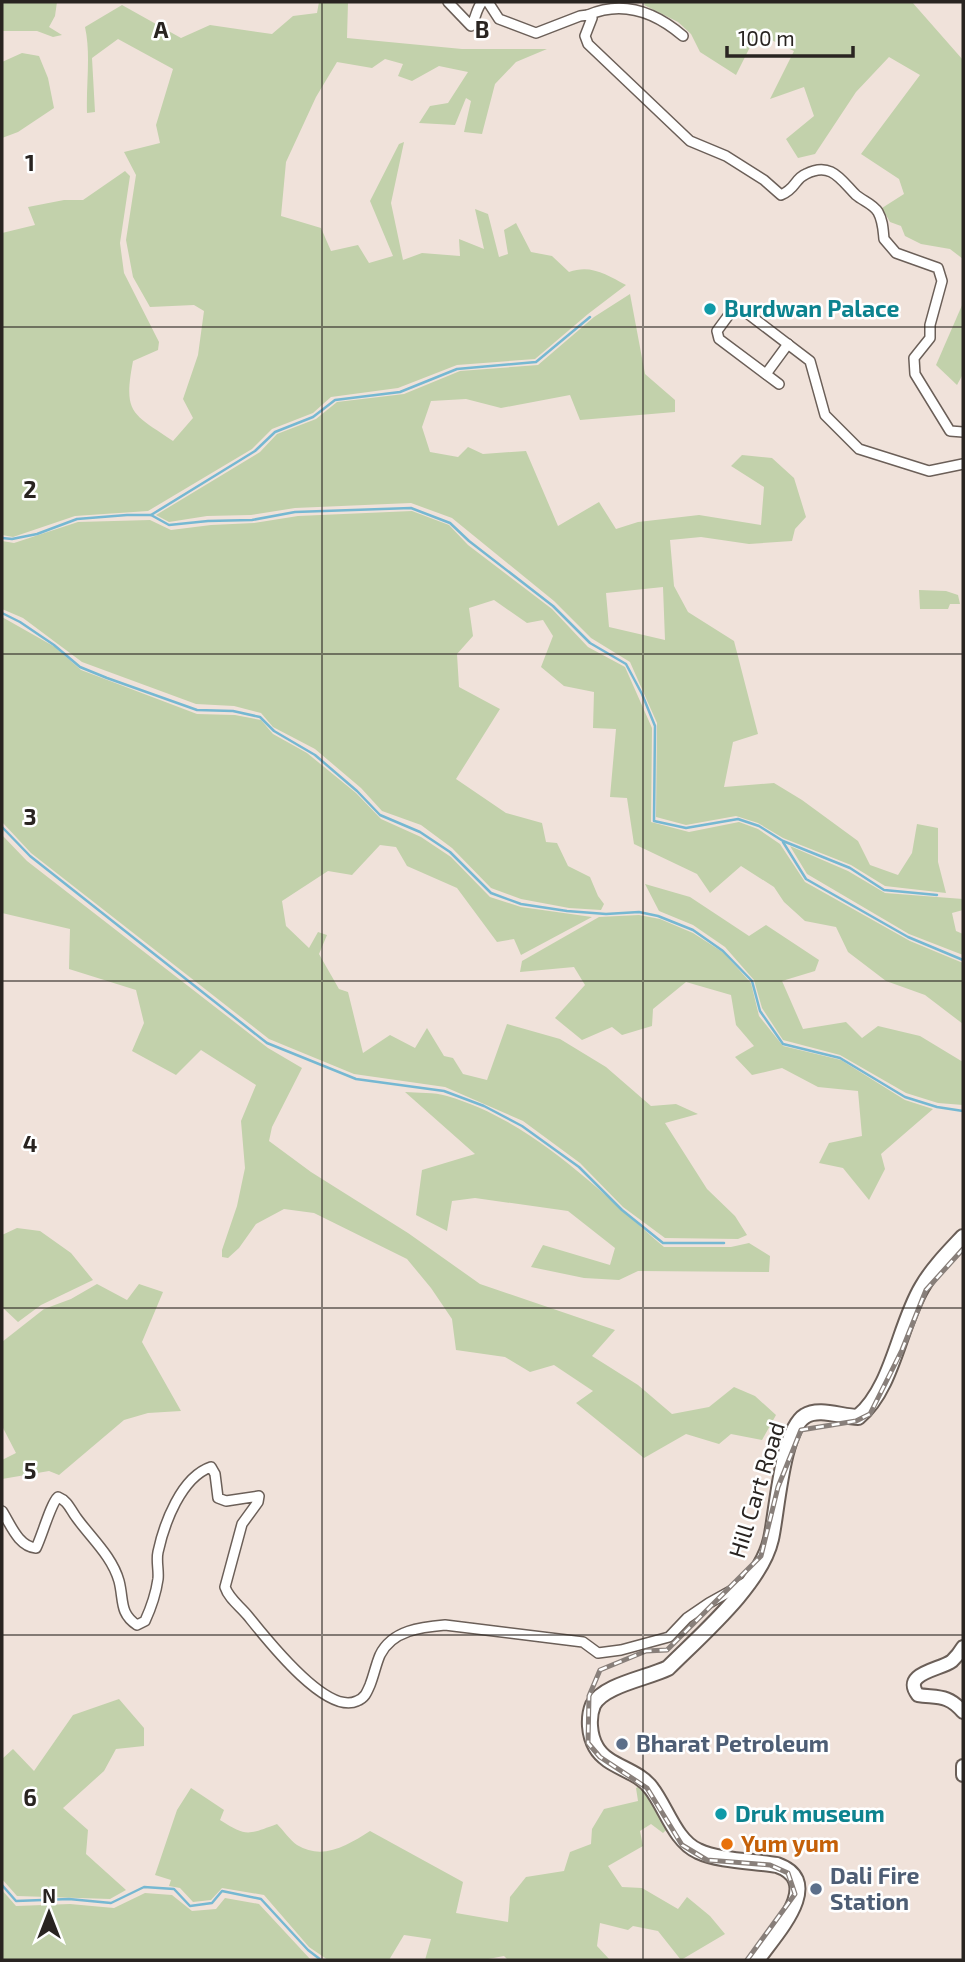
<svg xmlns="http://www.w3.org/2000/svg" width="965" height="1962" font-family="'Exo 2',sans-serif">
<rect width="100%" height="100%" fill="#f0e2da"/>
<g fill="#c2d1ab" fill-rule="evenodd">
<polygon points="2,2 57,2 55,16 49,27 62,35 53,37 37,31 2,31"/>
<path d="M319 2H348L347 38 462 49H547L516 62 495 84 482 134 464 132 471 101 466 98 455 125 419 123 430 106 448 103 468 72 439 66 412 81 398 76 403 64 385 59 372 68 337 62 316 97 286 162 281 216 321 228 331 251 358 245 369 263 393 256 370 201 399 144 404 142 391 203 403 260 422 253 460 256 459 239 484 249 475 209 488 214 499 257 508 254 504 230 516 223 531 252 552 256 569 272C591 264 607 275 626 285L588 314 535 359 457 365 398 388 331 397 313 413 272 429 252 449 148 511 75 516 13 537 2 535V233L35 225 28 207 64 200H83L125 171 130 176 120 243 124 273 159 342 158 350 133 361C123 414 132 413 173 441L193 418 183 399 198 355 204 311 194 305 150 307 133 277 126 240 136 175 124 152 160 143 156 125 173 69 118 39 92 58 95 112 87 113C86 84 91 54 85 27L122 5 181 38 210 25 272 34 293 16 317 13Z"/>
<polygon points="645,2 912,2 963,60 963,259 950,249 921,244 905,236 901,226 890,222 882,208 904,194 899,179 861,154 920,75 889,57 856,92 815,154 798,158 786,139 814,116 804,87 770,99 794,51 757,33 736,75 700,52 691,34 678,22 644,5"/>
<polygon points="22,53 39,56 48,78 54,108 18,132 2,138 2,62"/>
<path d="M630 294 645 374 675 400V412L580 420 570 395 501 408 466 399 431 401 422 427 430 452 458 457 468 447 483 454 526 451 558 526 599 502 616 529 638 522 699 515 761 525 764 487 731 466 742 455 772 458 794 478 806 517 795 529 792 541 749 544 701 537 670 540 674 586 688 612 734 641 758 734 733 742 724 787 774 783 802 800 858 841 870 865 898 875 912 853 917 824 938 828V862L946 893 885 886 851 865 783 838 758 823 736 816 686 825 656 817 657 723 630 662 591 638 554 601 452 518 411 503 295 508 251 515 207 516 169 522 156 515 260 452 277 434 316 419 337 402 404 394 460 371 538 365 594 317ZM663 587 665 640 609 627 606 593Z"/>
<polygon points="963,303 963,374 957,385 936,365"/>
<polygon points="412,511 449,525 468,545 552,609 588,647 625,667 652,728 651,822 689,832 739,822 758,829 780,844 805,882 910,941 963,963 963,1024 925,995 886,981 848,952 836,927 805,921 784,902 774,887 741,866 710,893 697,874 634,844 627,798 610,797 616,729 593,728 594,692 564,686 541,667 553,636 543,620 527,623 494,600 469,608 473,636 457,654 459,687 500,709 456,779 506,813 542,823 546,842 557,843 568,866 590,877 598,896 604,904 601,910 569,908 521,899 491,888 452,848 421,825 382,811 361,788 315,749 273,727 261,713 234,706 196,704 82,662 23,618 2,609 2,541 14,543 78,522 150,520 171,530 211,525 254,523 298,516"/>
<polygon points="919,590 946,591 958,595 960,604 950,604 948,609 920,609"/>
<polygon points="2,617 55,647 81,670 197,714 235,715 261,720 273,734 307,753 356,793 381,819 421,837 451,857 490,897 521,907 592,917 521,955 514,939 497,942 457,888 407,866 396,847 380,845 352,875 328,871 282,901 286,926 309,948 318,932 327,935 319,954 339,989 348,992 363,1053 390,1035 415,1048 427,1028 444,1056 453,1058 463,1074 487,1080 507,1024 560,1039 606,1067 651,1106 676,1104 698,1114 665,1123 707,1189 735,1216 747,1235 738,1239 665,1238 623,1207 580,1163 523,1121 445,1087 354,1074 269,1039 31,853 2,822"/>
<polygon points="2,835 27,861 268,1048 302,1068 272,1127 269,1141 311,1172 408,1233 480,1284 615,1330 592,1356 638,1385 672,1414 709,1407 734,1387 755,1396 776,1415 762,1440 731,1434 719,1444 686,1434 644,1458 576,1403 593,1391 554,1365 530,1372 505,1357 456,1350 452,1319 431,1288 407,1259 314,1213 284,1209 256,1224 239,1248 228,1258 222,1257 222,1250 237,1206 245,1168 241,1121 256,1085 201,1050 176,1075 132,1051 144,1023 136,990 69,969 70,929 2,913"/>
<polygon points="790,846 848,871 885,893 963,899 963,910 952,913 956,931 963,934 963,955 909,934 807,874"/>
<polygon points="645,884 690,897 749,936 766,925 819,960 815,971 782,981 803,1029 846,1022 862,1038 878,1026 920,1036 963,1062 963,1105 938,1103 906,1093 840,1055 783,1040 762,1008 754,980 725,947 693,925 659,911"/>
<polygon points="639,915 660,919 693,933 724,953 751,983 759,1016 783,1046 841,1060 905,1100 933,1109 881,1154 885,1169 869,1200 843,1168 819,1163 829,1143 862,1136 858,1091 818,1087 782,1068 752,1075 735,1057 754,1046 736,1025 731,995 686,982 653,1009 652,1026 622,1035 612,1027 582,1040 555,1018 585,985 574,967 520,972 522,961 599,917"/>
<path d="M405 1092C418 1093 434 1092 447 1096 533 1121 598 1190 664 1247H731L749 1243 770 1256 769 1272 638 1271 619 1280 584 1278 531 1267 543 1245 610 1265 615 1248 568 1211 475 1198 452 1201 447 1231 416 1215 422 1170 475 1154Z"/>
<polygon points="17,1228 40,1231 71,1253 93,1280 41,1305 18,1322 2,1307 2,1235"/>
<polygon points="97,1284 127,1300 139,1284 163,1292 142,1342 181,1411 148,1413 124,1420 59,1475 49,1471 2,1479 2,1460 16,1453 2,1426 2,1342 44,1309 71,1299"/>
<polygon points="119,1699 144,1728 144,1746 116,1749 104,1771 63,1808 88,1830 86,1854 126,1890 110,1899 17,1896 2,1879 2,1759 13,1749 34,1771 73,1715"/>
<path d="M641 1785 668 1828 663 1833 651 1824 640 1831 643 1846 608 1866 622 1887 642 1888 678 1909 687 1897 710 1916 725 1934 681 1960 658 1931 633 1926 628 1930 600 1923 597 1946 610 1960H508L504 1956 483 1960H425L431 1939 404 1935 389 1960H328L309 1947 264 1895 222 1888 211 1900 193 1902 180 1888 169 1886 171 1880 155 1875 177 1810 191 1788 224 1810 220 1820C247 1837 247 1835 277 1824 283 1830 290 1840 297 1845 323 1861 348 1845 370 1831L463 1882 456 1913 508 1922 510 1897 526 1877 564 1871 570 1852 591 1844 592 1829 604 1809 638 1801 636 1788Z"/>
<polygon points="2,1890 16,1906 70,1904 114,1908 145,1893 172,1895 192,1911 216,1909 225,1898 259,1904 311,1960 2,1960"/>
</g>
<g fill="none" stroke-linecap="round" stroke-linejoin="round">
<g stroke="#76b8d2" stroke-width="2.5">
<polyline points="151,515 255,451 275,432 313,417 335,400 400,392 457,369 536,362 590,317"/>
<polyline points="2,538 12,539 37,534 77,519 127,515 151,515 169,525 208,521 252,520 295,512 411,508 450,523 469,541 553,606 590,643 626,664 642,694 655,726 654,821 686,828 738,819 759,826 783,841 850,868 884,890 937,895"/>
<polyline points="2,613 20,622 54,645 80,667 107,678 197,710 233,711 260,717 274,731 315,755 357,791 380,815 420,832 450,852 491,893 521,904 567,911 606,914 639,912 658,916 693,930 723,951 752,981 760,1011 783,1044 840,1058 905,1097 937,1107 963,1111"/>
<polyline points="2,827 30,856 267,1043 356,1079 444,1091 484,1106 522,1126 579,1167 622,1210 663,1243 724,1243"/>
<polyline points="783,842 806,879 908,937 963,960"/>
<polyline points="2,1885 16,1901 69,1899 111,1903 144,1887 174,1889 190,1906 212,1903 222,1891 261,1899 308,1950 321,1960"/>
</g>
<g stroke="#6b5f58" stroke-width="12">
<g id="minor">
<path d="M448 2 471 26C476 18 476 9 482 2"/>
<path d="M488 2 499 19 536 33 580 16 588 15 592 18 585 36 588 44 690 141 726 156 764 180 781 195C797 188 794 179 806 174 831 161 841 180 856 195 863 201 873 204 878 212 883 221 883 229 884 239L896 253 938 268 942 281 930 325V338L914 358 915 374 950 431 963 432"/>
<path d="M588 15C623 0 655 12 683 36"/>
<polyline points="766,374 788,344"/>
<polyline points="779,384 719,339 717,331 731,312 743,310 810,361 825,415 859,449 929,471 963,464"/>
<path d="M2 1511C11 1525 18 1546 36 1548 42 1536 51 1503 58 1497 68 1501 70 1509 76 1517 91 1538 112 1556 119 1581 124 1600 119 1613 137 1625L145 1621C151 1608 156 1593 158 1579 159 1570 156 1561 158 1552 164 1524 181 1477 211 1467L215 1474 218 1498 226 1501 259 1496 258 1502 242 1524 225 1587C229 1599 240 1606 248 1616 265 1637 326 1716 357 1701 365 1698 367 1692 370 1685 374 1675 376 1664 380 1655 392 1630 422 1627 445 1625L583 1642 598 1653 621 1650 669 1637 687 1618 709 1603 745 1583"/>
</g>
</g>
<g stroke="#6b5f58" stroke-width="16">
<g id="secondary">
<path d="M963 1647C960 1652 956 1657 952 1661 940 1670 901 1673 918 1695 937 1698 948 1694 963 1712"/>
<polyline points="963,1766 963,1775"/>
</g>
</g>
<g stroke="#6b5f58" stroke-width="18">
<path id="trunk" d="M757 1960C774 1935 826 1882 777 1865 754 1861 719 1861 698 1851 675 1841 666 1807 651 1788 637 1769 607 1767 596 1747 589 1735 588 1717 593 1705 603 1685 648 1678 668 1668 701 1635 761 1584 771 1539 777 1513 782 1430 805 1416 819 1407 842 1417 858 1417 893 1388 899 1325 922 1287 933 1268 949 1252 963 1237"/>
</g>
<use href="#minor" stroke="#fff" stroke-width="9"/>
<use href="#secondary" stroke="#fff" stroke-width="12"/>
<use href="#trunk" stroke="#fff" stroke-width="14"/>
<g stroke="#887f7a" stroke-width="5">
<polyline id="rail" points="747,1960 795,1894 788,1873 770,1865 707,1860 682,1845 647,1788 600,1757 588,1743 589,1696 600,1670 646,1651 667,1650 761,1556 778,1487 801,1430 856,1421 870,1414 902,1350 926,1290 963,1249"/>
</g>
<use href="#rail" stroke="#fff" stroke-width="2.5" stroke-dasharray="8" stroke-linecap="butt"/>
</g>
<path fill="none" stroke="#292421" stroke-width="2" stroke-opacity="0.55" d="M322 2V1960M643 2V1960M2 327H963M2 654H963M2 981H963M2 1308H963M2 1635H963"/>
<g fill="#0f9aa8" stroke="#fff" stroke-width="2.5">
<circle cx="710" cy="309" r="7"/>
<circle cx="721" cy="1814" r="7"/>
</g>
<g fill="#5c6f8a" stroke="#fff" stroke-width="2.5">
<circle cx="622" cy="1744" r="7"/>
<circle cx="816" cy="1889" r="7"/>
</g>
<circle fill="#e8710a" stroke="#fff" stroke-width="2.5" cx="727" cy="1844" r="7"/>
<g text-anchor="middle" stroke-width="5" stroke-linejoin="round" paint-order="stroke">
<g font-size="23" font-weight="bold" fill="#0d838f" stroke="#fff" text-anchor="start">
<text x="724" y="317">Burdwan Palace</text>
<text x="735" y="1822">Druk museum</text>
</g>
<g font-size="23" fill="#292421" stroke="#fff">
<text transform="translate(757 1490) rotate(-73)" y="8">Hill Cart Road</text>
</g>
<g font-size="23" font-weight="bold" fill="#4e5e75" stroke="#fff" text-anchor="start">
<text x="636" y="1752">Bharat Petroleum</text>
<text x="830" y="1884">Dali Fire<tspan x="830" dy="26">Station</tspan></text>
</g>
<g font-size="23" font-weight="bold" fill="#c56008" stroke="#fff" text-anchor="start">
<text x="741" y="1852">Yum yum</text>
</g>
</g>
<g font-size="23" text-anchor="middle" font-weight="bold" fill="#292421" stroke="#fff" stroke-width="5" stroke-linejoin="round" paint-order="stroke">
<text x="161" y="38">A</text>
<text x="482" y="38">B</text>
<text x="30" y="171">1</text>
<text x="30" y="498">2</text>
<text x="30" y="825">3</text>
<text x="30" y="1152">4</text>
<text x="30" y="1479">5</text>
<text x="30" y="1806">6</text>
</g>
<rect width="965" height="1962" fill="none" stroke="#292421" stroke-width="7"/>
<g transform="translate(49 1913)" stroke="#ffffff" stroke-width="5" paint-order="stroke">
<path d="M0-5L12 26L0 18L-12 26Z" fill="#292421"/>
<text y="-10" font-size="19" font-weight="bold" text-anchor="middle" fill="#292421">N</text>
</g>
<path d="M727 46v10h126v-10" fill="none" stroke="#292421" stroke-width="3.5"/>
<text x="738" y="46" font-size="21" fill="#292421" stroke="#ffffff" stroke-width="5" paint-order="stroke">100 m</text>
</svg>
